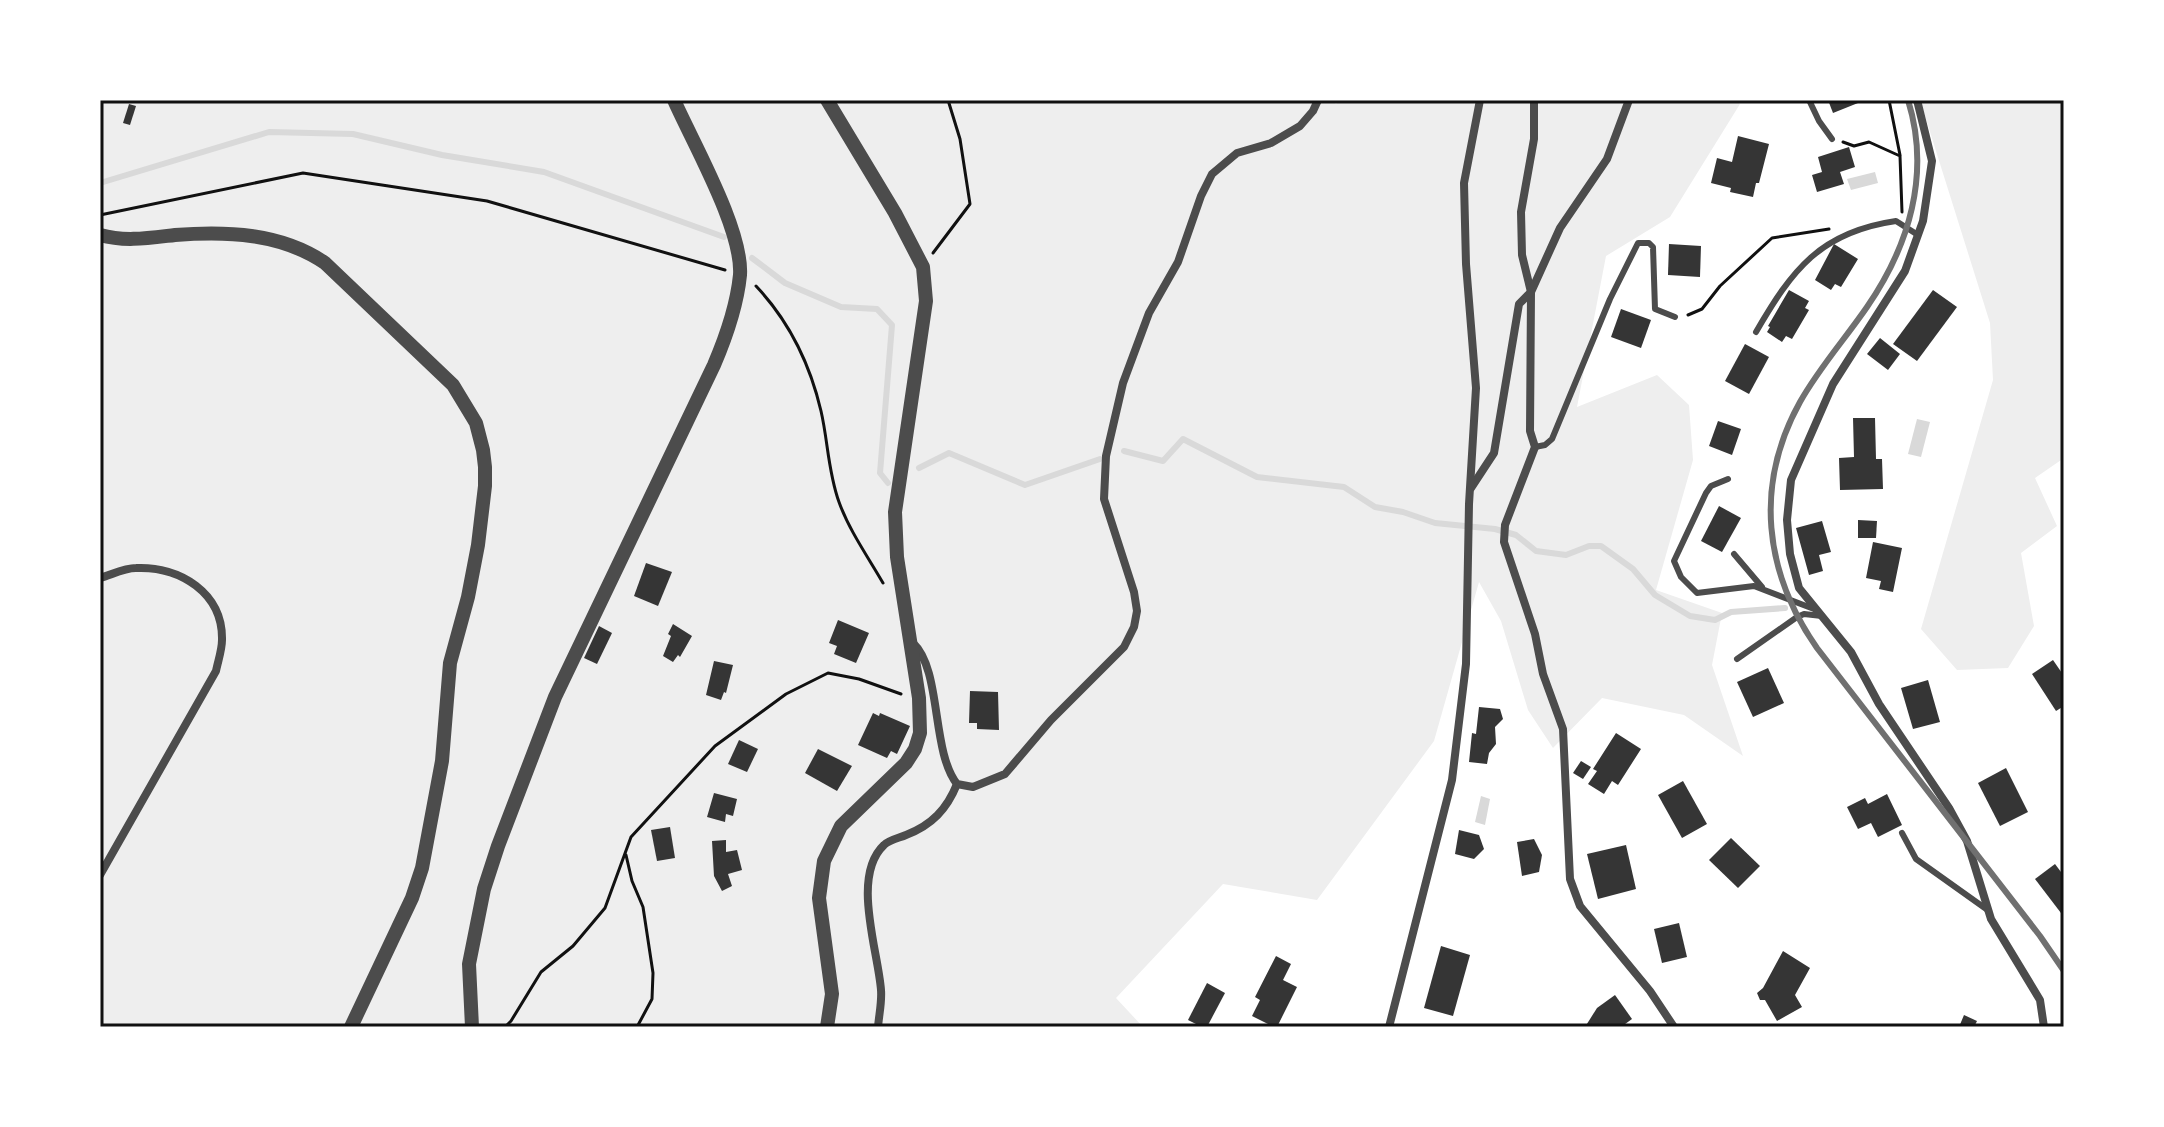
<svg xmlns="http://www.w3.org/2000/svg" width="2164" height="1127" font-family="'Work Sans',sans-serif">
<rect width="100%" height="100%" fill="#fff"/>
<g fill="#eee">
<polygon points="100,100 1331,100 1336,104 1341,100 1734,100 1740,104 1670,217 1606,256 1577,407 1657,375 1689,405 1693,460 1656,590 1722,613 1712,665 1743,756 1684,715 1602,698 1553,748 1528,710 1501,621 1479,582 1434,741 1317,900 1223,884 1116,998 1143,1027 100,1027"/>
<polygon points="1920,100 2064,100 2064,458 2035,478 2057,526 2021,553 2034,626 2008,668 1957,670 1921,629 1993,380 1990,323"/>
</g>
<g fill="#d9d9d9">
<polygon points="1875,172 1878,183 1851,190 1847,179"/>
<polygon points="1917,419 1930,422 1921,457 1908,454"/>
<polygon points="1481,796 1490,799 1485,825 1475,822"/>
</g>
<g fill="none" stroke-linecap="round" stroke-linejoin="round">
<g stroke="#d9d9d9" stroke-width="6">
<polyline points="100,183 269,132 353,134 442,155 544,172 724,237"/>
<polyline points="752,258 785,283 841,307 877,309 892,325 880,473 888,483"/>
<polyline points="1124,451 1163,461 1183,439 1257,477 1344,487 1375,507 1403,512 1435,523 1495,529 1516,535 1536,551 1566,555 1589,546 1601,546 1633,569 1655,595 1690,616 1715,620 1731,612 1785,608"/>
<polyline points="919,468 949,453 1025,485 1100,459"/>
</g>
</g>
<g fill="#353535">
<polygon points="1828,100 1857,100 1858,103 1833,113"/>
<polygon points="129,104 136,106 130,125 123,123"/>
<polygon points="1738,136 1769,144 1759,183 1756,183 1753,197 1730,192 1731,188 1711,183 1717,158 1732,162"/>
<polygon points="1849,147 1855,167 1840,172 1844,184 1817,192 1812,175 1822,172 1818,157"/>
<polygon points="1669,244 1701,246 1700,277 1668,275"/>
<polygon points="1834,244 1858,259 1841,287 1835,284 1831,290 1815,280"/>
<polygon points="1789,290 1809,301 1805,308 1809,310 1792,339 1786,336 1782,342 1767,332 1770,327 1768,326"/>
<polygon points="1933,290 1957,307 1917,361 1893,344"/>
<polygon points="1621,309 1651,320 1641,348 1611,337"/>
<polygon points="1880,338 1900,354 1888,370 1867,354"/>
<polygon points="1745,344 1769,357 1749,394 1725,381"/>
<polygon points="1853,418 1875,418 1876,459 1882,459 1883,489 1840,490 1839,458 1854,457"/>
<polygon points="1718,421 1741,429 1732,455 1709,446"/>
<polygon points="1719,506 1741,518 1722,552 1701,541"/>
<polygon points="1858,520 1877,521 1876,538 1858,538"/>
<polygon points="1822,521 1831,552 1819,555 1823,571 1809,575 1796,528"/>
<polygon points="1873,542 1902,548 1893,592 1879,589 1881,581 1866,578"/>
<polygon points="646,563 672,572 658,606 634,596"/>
<polygon points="838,620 869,633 856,663 834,654 837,646 829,643"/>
<polygon points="673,624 692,636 680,657 678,655 673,662 663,656 671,636 668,634"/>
<polygon points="599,626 612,633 597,664 584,658"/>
<polygon points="2053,660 2064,676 2064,706 2056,711 2032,674"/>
<polygon points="714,661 733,665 726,693 724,692 721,700 706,695"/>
<polygon points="1768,668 1784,703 1753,717 1737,682"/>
<polygon points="1928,680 1940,722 1913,729 1901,688"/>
<polygon points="970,691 998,692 999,730 977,729 977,723 969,723"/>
<polygon points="1479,707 1500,709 1503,719 1495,727 1496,744 1489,753 1487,764 1469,762 1472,733 1476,734"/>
<polygon points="873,713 879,716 880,713 910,726 897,754 891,751 887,758 858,745"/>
<polygon points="1616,733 1641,749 1618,785 1612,781 1604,794 1588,784 1597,771 1593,769"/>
<polygon points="739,740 758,749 747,772 728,764"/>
<polygon points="818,749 852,766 837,791 805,773"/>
<polygon points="1581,761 1591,767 1583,779 1573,773"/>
<polygon points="2006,768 2028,812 2000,826 1978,783"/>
<polygon points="1683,781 1707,824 1682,838 1658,795"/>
<polygon points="714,793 737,799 733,816 726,814 725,822 707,817"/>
<polygon points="1887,794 1902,825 1878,837 1871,823 1858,829 1847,807 1865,798 1868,804"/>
<polygon points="670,827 675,858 657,861 651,830"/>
<polygon points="1459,830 1479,835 1484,849 1474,859 1455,854"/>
<polygon points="1731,838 1760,866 1738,888 1709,860"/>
<polygon points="1534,839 1542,855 1539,872 1522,876 1517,842"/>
<polygon points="726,840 726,852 737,850 742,870 728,874 732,886 722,891 714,876 712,841"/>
<polygon points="1626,845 1636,889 1598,899 1587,854"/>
<polygon points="2055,864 2064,876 2064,917 2035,879"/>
<polygon points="1679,923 1687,957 1662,963 1654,929"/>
<polygon points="1441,946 1470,955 1453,1016 1424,1008"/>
<polygon points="1783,951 1810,968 1795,995 1802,1007 1777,1021 1765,1000 1760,1000 1757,993 1763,988"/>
<polygon points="1276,956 1291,964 1283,980 1297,987 1277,1027 1274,1027 1252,1016 1260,1000 1255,997"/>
<polygon points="1207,983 1225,993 1207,1027 1202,1027 1188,1020"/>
<polygon points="1615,995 1632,1019 1621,1027 1585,1027 1597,1008"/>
<polygon points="1964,1015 1977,1021 1974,1027 1959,1027"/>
</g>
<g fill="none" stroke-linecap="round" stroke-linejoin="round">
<g stroke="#111" stroke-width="3">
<polyline points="1889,100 1900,155"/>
<polyline points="1843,142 1854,146 1869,142 1900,156 1902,212"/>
<polyline points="100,215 303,173 487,201 725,270"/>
<polyline points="933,253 970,204 960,139 948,100"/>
<path d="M756 286C789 321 810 364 821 411 828 441 828 472 839 502 849 530 868 557 883 583"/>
<polyline points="1688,315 1702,309 1720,286 1772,238 1829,229"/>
<polyline points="626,855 632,881 643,907 653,973 652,999 637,1027"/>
<polyline points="505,1027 511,1021 541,972 573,946 605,908 631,837 715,746 786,694 828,673 859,679 901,694"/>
</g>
<g stroke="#4c4c4c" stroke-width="6">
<polyline points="1809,100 1819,121 1832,139"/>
<path d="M1756 332C1792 270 1820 232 1896 221L1918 235"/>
<polyline points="1535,447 1545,445 1552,439 1610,299 1638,243 1649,243 1653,247 1655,309 1675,317"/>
<polyline points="1728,479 1711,486 1706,493 1674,561 1681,577 1697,593 1754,586 1814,609"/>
<polyline points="1734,554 1762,587"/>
<polyline points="1737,659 1797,617 1804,614 1822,616"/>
<polyline points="1902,833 1916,859 1989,911"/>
</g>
<g stroke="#4c4c4c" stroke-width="8">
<polyline points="1534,100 1534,139 1521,212 1522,255 1531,292 1530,431 1535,447 1505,525 1504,542 1535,634 1543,674 1563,729 1570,879 1580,906 1650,991 1674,1027"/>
<polyline points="1917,100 1932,161 1923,221 1905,271 1833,384 1791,480 1787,520 1790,554 1799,588 1851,652 1879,704 1949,808 1967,841 1991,919 2040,1000 2044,1027"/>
<polyline points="1471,488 1494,453 1519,304 1531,292 1560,228 1607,159 1629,100"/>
<path d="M100 578C111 575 124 568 136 568 180 566 223 593 222 640 222 650 218 661 216 671L100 875"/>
<path d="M913 643C942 670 931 751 957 784L973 787 1005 774 1051 720 1124 647 1134 627 1137 611 1134 592 1104 499 1106 456 1123 383 1149 313 1178 262 1201 196 1212 174 1237 153 1271 143 1300 126 1313 111 1318 100"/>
<path d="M878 1027C879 1015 882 1002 881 990 878 950 851 876 884 845 889 840 899 838 906 835 932 825 947 809 957 784"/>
<polyline points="1389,1027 1452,780 1466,664 1469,504 1476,388 1466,264 1464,183 1480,100"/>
</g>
<g stroke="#4c4c4c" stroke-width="14">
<path d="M100 235C125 242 149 238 175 235 227 231 281 233 325 263L453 385 476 423 483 450 485 467V486L478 545 468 597 450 663 442 761 422 868 412 898 351 1027"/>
<path d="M472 1027 469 964 484 889 498 846 555 697 714 365C726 337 737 305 740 275 743 230 693 143 674 100"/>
<polyline points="827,1027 832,994 819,898 824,861 841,826 906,763 915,749 920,733 919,698 897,557 895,512 926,301 923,267 895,213 827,100"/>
</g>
<path stroke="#707070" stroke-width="6" d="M1908 100C1931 174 1909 246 1867 307 1845 339 1819 368 1800 402 1754 485 1764 572 1817 648L2040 936 2064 971"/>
</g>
<rect width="2164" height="1127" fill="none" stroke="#ffffff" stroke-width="204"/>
<rect x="102" y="102" width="1960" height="923" fill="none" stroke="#111" stroke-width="3"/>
</svg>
